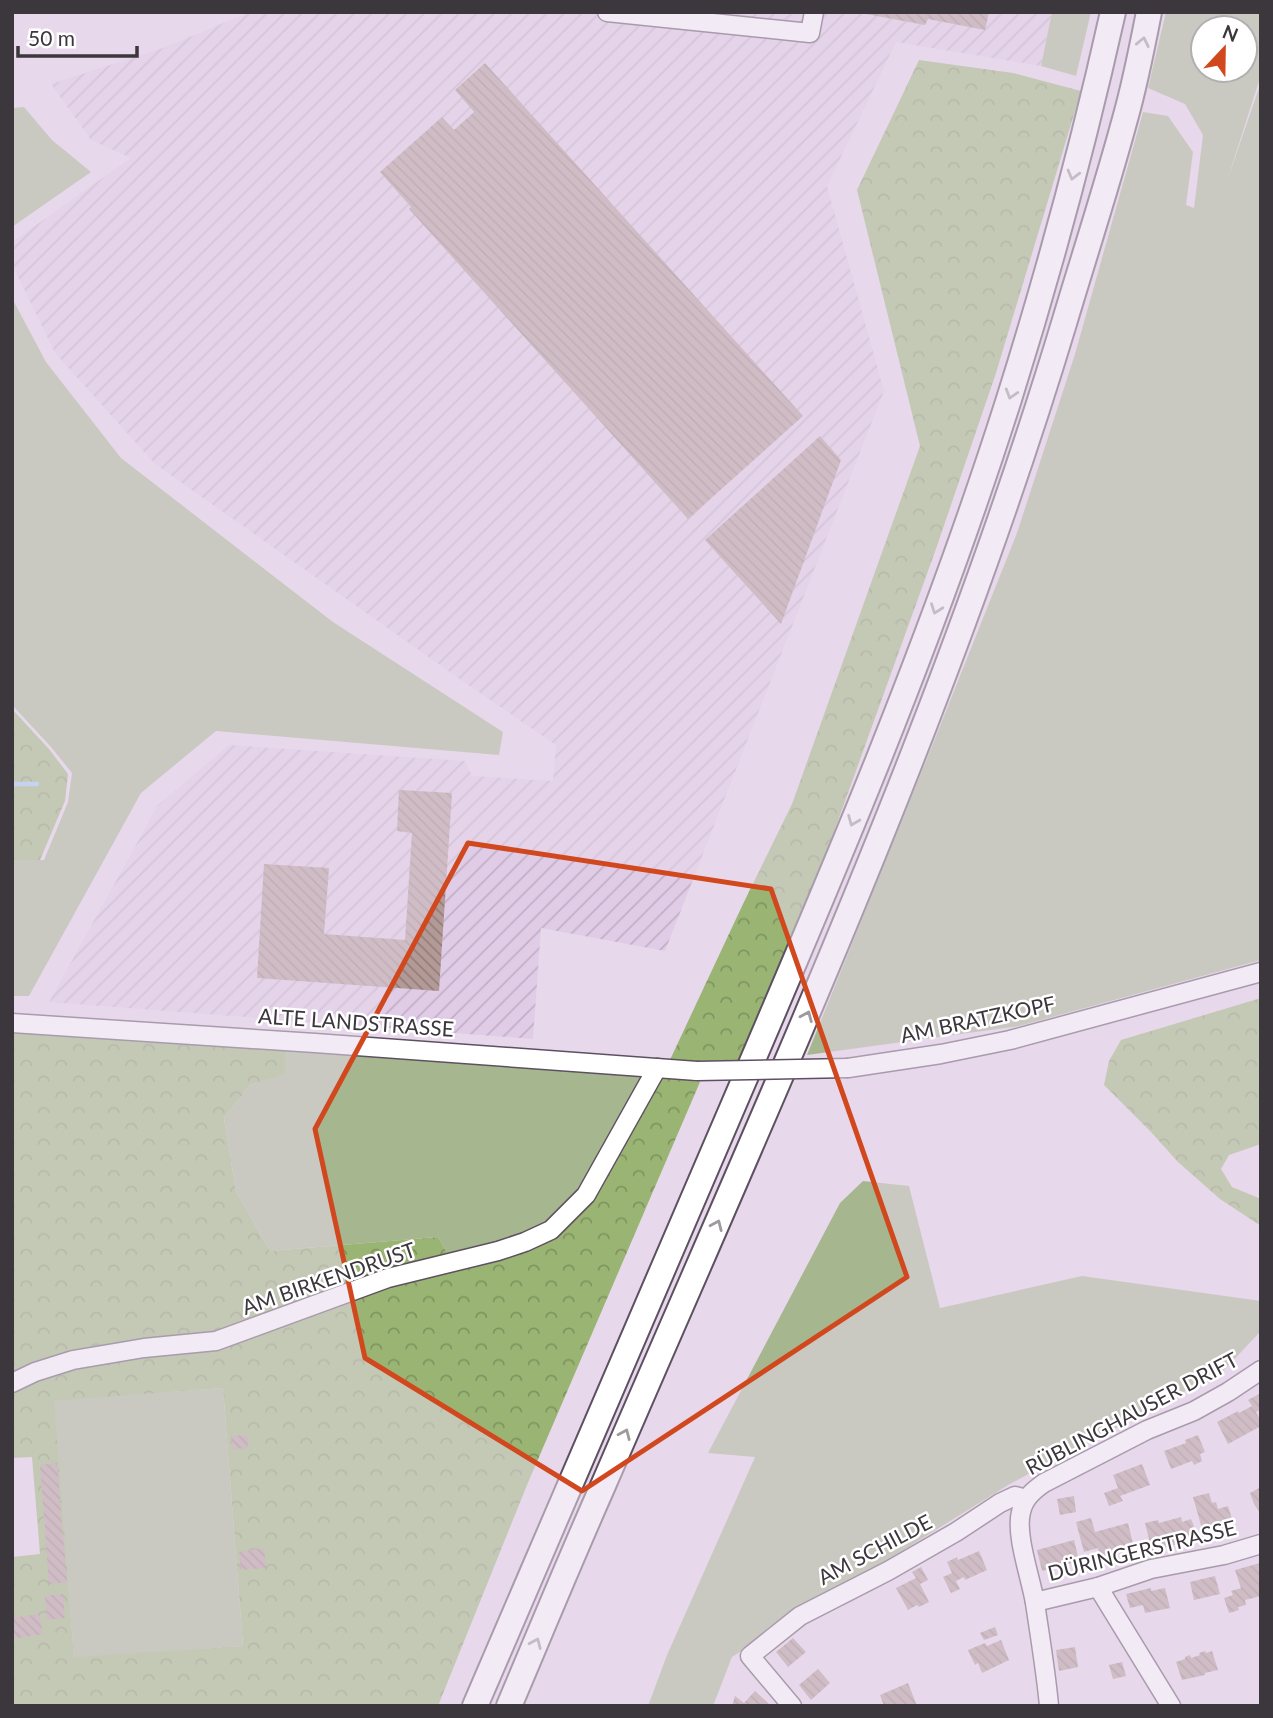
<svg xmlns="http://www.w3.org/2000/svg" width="1273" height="1718" font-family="Lato,sans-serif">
<defs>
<pattern id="industrial-furrows" width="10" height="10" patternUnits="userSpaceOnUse" patternTransform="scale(1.75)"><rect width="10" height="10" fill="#e0cce6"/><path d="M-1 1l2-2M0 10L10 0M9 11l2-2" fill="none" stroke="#c1b0c6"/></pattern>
<pattern id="forest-crowns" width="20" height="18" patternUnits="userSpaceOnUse" patternTransform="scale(1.75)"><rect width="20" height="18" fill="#9ab573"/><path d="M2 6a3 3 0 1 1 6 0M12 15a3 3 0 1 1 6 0" fill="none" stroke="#7f9460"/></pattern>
<pattern id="building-back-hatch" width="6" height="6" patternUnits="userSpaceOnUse" patternTransform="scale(1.75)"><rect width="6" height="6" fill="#b39a97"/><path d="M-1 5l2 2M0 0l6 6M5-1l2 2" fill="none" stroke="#937e7c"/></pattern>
</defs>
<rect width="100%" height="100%" fill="#e7d8eb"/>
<polygon fill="url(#industrial-furrows)" points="250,12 1052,12 1041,66 896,42 827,186 884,391 665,951 541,928 533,1039 49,1002 158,805 229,745 465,761 472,776 553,781 556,745 464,682 155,464 55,353 12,264 12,242 131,158 91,140 51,84 163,48"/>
<g fill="#a6b78f" fill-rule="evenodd">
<polygon points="1052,12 1091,12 1076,76 1041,66"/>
<path d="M1166 12H1261V75L1227 181 1261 82V960L1019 1026 807 1055 930 751 1017 533 1075 354 1143 112 1168 116 1193 152 1186 205 1194 208 1203 135 1185 104 1148 88ZM1245 28V70H1203V28Z"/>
<polygon points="24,107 52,140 91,172 12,227 12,108"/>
<polygon points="12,298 46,362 121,458 333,622 503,732 499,755 216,731 141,793 29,996 12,996 12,860 44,860 68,802 72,773 51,747 12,705"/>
<polygon points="285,1047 380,1057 647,1074 582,1194 548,1227 453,1264 438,1237 270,1251 236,1191 224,1118 250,1085 285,1073"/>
<polygon points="863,1181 909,1186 940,1308 1082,1276 1261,1301 1261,1331 1223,1371 1008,1485 732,1657 713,1706 648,1706 667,1655 755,1457 708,1453 840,1203"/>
<polygon points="223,1388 243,1646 74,1658 53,1400"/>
</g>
<g fill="url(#forest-crowns)" fill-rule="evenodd">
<polygon points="919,60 1013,73 1081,91 996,373 937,546 808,904 737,1064 669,1062 743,904 792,804 920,446 857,190"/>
<polygon points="12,709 49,749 68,774 65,801 40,860 12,860"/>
<polygon points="1261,998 1261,1144 1229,1155 1221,1169 1232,1187 1261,1199 1261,1226 1220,1199 1178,1162 1150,1131 1104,1085 1109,1061 1121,1040"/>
<path d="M12 1030 285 1047V1074L250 1085 224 1118 236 1191 270 1251 438 1237 456 1269 551 1233 660 1077 700 1082 527 1485 438 1706H12V1557L40 1554 32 1457 12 1458ZM223 1388 243 1646 74 1657 54 1401Z"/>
</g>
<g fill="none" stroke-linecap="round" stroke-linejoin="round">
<polyline stroke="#9fcaf5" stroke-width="4.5" points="12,784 37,784"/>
</g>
<g fill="url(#building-back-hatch)">
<polygon points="867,12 989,12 985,30 928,19 925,25 866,14"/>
<polygon points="485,63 803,416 688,519 409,209 411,207 380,172 442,117 454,130 474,112 455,90"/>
<polygon points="820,436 841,460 781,624 705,540"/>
<polygon points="399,790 452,793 439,991 257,978 264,864 329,868 324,934 405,940 412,833 397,831"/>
<polygon points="1261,1393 1261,1409 1256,1412 1261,1422 1261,1426 1228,1444 1217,1422 1238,1411 1239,1413 1252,1406 1248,1400"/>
<polygon points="247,1435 248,1448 232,1449 231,1436"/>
<polygon points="1198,1435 1205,1452 1200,1454 1202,1461 1194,1465 1192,1461 1171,1469 1164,1451 1186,1443 1185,1440"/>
<polygon points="57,1463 67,1582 49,1584 40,1465"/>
<polygon points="1142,1464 1150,1485 1120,1496 1123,1501 1109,1506 1104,1493 1118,1488 1113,1475"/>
<polygon points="1261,1487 1261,1514 1254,1504 1250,1493"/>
<polygon points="1209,1493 1212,1503 1216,1502 1218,1509 1228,1506 1232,1519 1225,1521 1227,1530 1204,1536 1193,1497"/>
<polygon points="1074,1496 1076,1512 1060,1515 1057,1499"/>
<polygon points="1181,1517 1182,1522 1191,1519 1197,1534 1186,1537 1187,1542 1152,1551 1145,1523 1158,1520 1159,1523"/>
<polygon points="1091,1518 1095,1532 1128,1523 1134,1548 1117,1552 1119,1559 1102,1564 1098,1548 1084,1552 1076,1522"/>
<polygon points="1074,1540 1079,1561 1042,1571 1037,1550"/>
<polygon points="264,1548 266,1568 241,1570 239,1552"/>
<polygon points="979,1551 987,1570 965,1580 964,1577 956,1581 960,1589 951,1593 943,1577 952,1573 947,1562 957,1557 958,1560"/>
<polygon points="1260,1563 1261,1596 1245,1600 1246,1605 1238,1607 1239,1610 1229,1613 1224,1598 1233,1595 1231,1591 1241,1588 1235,1570"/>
<polygon points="921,1567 928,1580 920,1584 929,1602 919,1607 917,1605 908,1610 896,1588 916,1578 912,1572"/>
<polygon points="1215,1576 1220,1594 1194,1600 1190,1582"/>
<polygon points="1151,1588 1151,1591 1165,1588 1170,1608 1145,1613 1143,1605 1130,1608 1126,1594"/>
<polygon points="63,1594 65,1618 47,1620 45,1596"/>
<polygon points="39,1614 43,1634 12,1639 12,1618"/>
<polygon points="995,1627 998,1635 984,1640 980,1633"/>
<polygon points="793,1638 806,1652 788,1667 776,1652"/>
<polygon points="1001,1640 1009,1660 982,1673 978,1663 975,1665 968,1650 985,1643 987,1646"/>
<polygon points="1075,1647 1078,1667 1059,1671 1056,1650"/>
<polygon points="1205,1651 1206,1653 1212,1651 1218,1670 1205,1673 1205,1675 1182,1680 1176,1662 1185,1659 1185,1657 1190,1655 1191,1658 1200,1655 1199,1653"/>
<polygon points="1122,1662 1126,1676 1113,1679 1109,1665"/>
<polygon points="818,1669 830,1683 811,1700 799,1685"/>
<polygon points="908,1683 917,1706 884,1706 880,1695"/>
<polygon points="755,1691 771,1706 732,1706 735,1696 744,1703"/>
</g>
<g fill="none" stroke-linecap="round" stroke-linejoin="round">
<g stroke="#5d5161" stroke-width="21">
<g id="minor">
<polyline points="607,12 810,33 814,12"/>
<polyline points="12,1023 315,1043 697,1071"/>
<polyline points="848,1068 941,1054 1010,1040 1261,972"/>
<polyline points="12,1383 35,1372 73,1360 144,1348 216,1341 388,1278 498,1251 525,1242 551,1230 586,1195 657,1068"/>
<polyline points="1098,1587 1171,1706"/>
<polyline points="1035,1602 1098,1587 1151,1569 1224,1555 1261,1544"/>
<polyline points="792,1706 750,1656 800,1616 888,1571 956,1532 1000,1503 1015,1496 1026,1499"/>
<path d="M1049 1706C1046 1672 1040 1637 1035 1603 1031 1578 1015 1535 1021 1512 1024 1498 1034 1490 1044 1483L1147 1430 1194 1411 1228 1392 1261 1370"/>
</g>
</g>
<g stroke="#5d5161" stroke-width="28">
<g id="highway">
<path d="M475 1706C558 1510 643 1315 727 1120 829 883 931 645 1009 399 1049 272 1084 142 1113 12"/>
<path d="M509 1706C540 1633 570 1560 602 1488 768 1103 944 722 1065 320 1085 253 1107 186 1125 119 1135 84 1142 48 1149 12"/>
</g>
</g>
<use href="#minor" stroke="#fff" stroke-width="18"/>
<use href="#highway" stroke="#fff" stroke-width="24"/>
<g stroke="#5d5161" stroke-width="21" stroke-linecap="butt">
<polyline id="minor-bridge" points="697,1071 848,1068"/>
</g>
<use href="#minor-bridge" stroke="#fff" stroke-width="18"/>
</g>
<defs><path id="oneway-chevron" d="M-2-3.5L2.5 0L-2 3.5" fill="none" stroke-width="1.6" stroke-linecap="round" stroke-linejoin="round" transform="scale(1.75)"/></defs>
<g stroke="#9e9a9e">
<use href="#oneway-chevron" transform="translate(1143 42) rotate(-78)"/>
<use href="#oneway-chevron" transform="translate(1073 175) rotate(105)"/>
<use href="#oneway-chevron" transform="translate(1011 394) rotate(107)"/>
<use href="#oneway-chevron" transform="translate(936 609) rotate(110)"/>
<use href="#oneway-chevron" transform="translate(853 821) rotate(112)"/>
<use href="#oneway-chevron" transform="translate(807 1016) rotate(-67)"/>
<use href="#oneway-chevron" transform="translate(717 1225) rotate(-66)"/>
<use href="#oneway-chevron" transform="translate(625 1434) rotate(-66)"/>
<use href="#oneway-chevron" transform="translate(536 1643) rotate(-67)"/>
</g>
<path d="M0 0H1273V1718H0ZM468 843 771 889 907 1277 582 1491 365 1358 315 1129Z" fill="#e7d8eb" fill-opacity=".55" fill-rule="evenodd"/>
<path fill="none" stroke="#d1481f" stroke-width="5" stroke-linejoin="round" d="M468 843 771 889 907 1277 582 1491 365 1358 315 1129Z"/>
<g text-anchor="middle" stroke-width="5" stroke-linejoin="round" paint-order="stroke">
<g font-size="21" fill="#3c363d" stroke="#fff">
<text transform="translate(978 1020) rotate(-12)" y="7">AM BRATZKOPF</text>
<text transform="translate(356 1023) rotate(4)" y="7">ALTE LANDSTRASSE</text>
<text transform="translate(329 1279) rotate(-19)" y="7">AM BIRKENDRUST</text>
<text transform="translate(1132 1414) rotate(-28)" y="7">RÜBLINGHAUSER DRIFT</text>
<text transform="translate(875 1550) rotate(-28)" y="7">AM SCHILDE</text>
<text transform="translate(1142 1551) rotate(-14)" y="7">DÜRINGERSTRASSE</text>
</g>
</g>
<rect width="1273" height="1718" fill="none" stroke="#3c363d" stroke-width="28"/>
<g transform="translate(1224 49) rotate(22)"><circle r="33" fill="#ffffff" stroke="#b1afb1" stroke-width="2"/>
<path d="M0-5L12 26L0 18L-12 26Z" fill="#d1481f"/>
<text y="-10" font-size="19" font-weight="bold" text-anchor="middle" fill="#3c363d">N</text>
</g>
<path d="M18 46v10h119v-10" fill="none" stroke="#3c363d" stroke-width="3.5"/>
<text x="28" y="46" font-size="21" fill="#3c363d" stroke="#ffffff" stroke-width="5" paint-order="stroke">50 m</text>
</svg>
